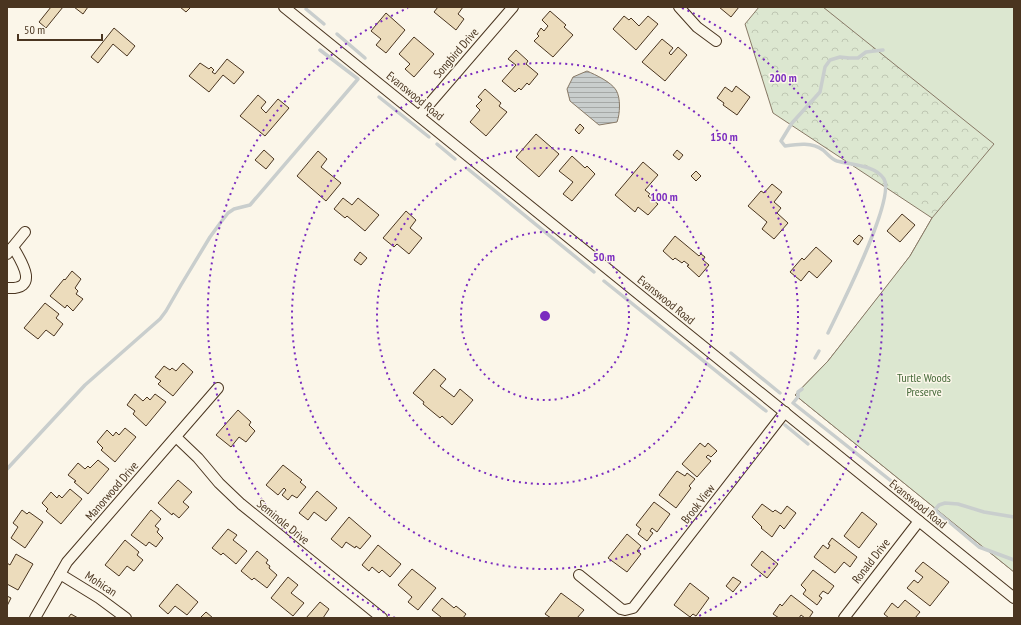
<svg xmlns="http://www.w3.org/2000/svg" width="1021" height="625" font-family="'PT Sans Narrow',sans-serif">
<defs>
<pattern id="forest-crowns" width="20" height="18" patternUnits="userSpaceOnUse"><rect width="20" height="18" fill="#dce7d0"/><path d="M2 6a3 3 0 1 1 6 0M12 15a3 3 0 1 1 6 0" fill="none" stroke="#bec7b2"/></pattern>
<pattern id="water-rules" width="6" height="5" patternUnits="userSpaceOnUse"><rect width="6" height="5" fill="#c9cecd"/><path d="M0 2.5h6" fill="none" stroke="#a5a8a6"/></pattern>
</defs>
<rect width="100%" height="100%" fill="#fbf6e9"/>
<polygon fill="url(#forest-crowns)" stroke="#887966" points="759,7 1014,7 1014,572 795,395 828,361 891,281 910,256 932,218 773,113 745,24"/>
<polygon fill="#dce7d0" stroke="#887966" points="823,7 1014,7 1014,572 795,395 828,361 910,256 932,218 994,144"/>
<path fill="url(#water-rules)" stroke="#887966" d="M587 71C596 75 611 82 616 90 621 98 620 114 617 122L599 125 570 101 567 89 573 77Z"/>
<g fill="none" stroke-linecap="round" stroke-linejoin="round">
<g stroke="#c9cecd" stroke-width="3.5">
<polyline points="306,9 324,24"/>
<polyline points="337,34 365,58"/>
<polyline points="379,97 429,137"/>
<polyline points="437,144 455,159"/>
<polyline points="468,169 594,272"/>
<polyline points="604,281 766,411"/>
<path d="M828 333C839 310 896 199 884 179 875 165 852 165 837 161 831 159 828 154 823 150 812 142 798 144 785 146L781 141 792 123 820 92 825 67 830 60 840 57 849 58H858L866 52 883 50"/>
<polyline points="731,353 780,393"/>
<polyline points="815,358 819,351"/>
<polyline points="802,389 798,392 798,397 793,403 929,511 932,513 939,505 945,503 958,504 984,512 1014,517"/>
<polyline points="785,425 808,444"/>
<polyline points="7,469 85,385 160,319 166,311 181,285 210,237 221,222 228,213 234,209 250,205 358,79 320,50"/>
<polyline points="935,510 979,547 1014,560"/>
</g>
</g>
<g fill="#ecdcbc" stroke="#4a3520">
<polygon points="51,7 63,7 46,28 39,22"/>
<polygon points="74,7 88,7 83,14"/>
<polygon points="180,7 191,7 186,12"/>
<polygon points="438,7 463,7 458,14 464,19 456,30 434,12"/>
<polygon points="719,7 739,7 731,17"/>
<polygon points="550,11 566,25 564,27 573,35 553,57 534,41 539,36 537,34 541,28 544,31 548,26 542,20"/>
<polygon points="386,13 405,30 386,53 376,45 381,39 371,31"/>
<polygon points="624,16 629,20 631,18 639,26 648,16 658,24 636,50 613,29"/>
<polygon points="114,28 135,46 127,56 113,44 98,63 91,57"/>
<polygon points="414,37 434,54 414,77 405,69 410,64 399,54"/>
<polygon points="662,39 673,48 669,53 671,55 678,47 687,55 665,81 642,62"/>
<polygon points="516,50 528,61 526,64 538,74 529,85 527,83 521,90 519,88 515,92 502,81 516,65 508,59"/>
<polygon points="227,59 244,72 234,84 223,75 209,92 189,76 200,63 209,69 211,67 214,70 212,72 215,74"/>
<polygon points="736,86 750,97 737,115 723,105 724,103 717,98 725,87 732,92"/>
<polygon points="485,89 501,103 499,106 507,112 486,136 470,122 480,110 476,106 482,100 478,97"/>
<polygon points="258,95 266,102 261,108 266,113 278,99 289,108 265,136 240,116"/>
<polygon points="580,124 584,128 579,134 575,130"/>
<polygon points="536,134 559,154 539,177 516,157"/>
<polygon points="264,150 274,159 266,169 255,160"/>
<polygon points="677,150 683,155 679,160 673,155"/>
<polygon points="318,151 327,159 321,167 341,183 326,201 297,176"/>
<polygon points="572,156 585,168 587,166 595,174 572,201 563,194 573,182 559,171"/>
<polygon points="643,162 658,175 645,190 650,194 648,196 658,204 648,215 638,207 635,212 615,195"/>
<polygon points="696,171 701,176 696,181 691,176"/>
<polygon points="772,184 782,192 774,202 781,208 777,213 788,223 774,239 762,229 767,222 748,206 761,191 764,193"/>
<polygon points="343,198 352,205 358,198 379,215 365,231 347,216 345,218 334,209"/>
<polygon points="406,211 416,220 410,228 422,238 409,254 397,244 394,247 383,238"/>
<polygon points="902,214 915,225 900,242 887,231"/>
<polygon points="859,235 863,238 858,245 853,241"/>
<polygon points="675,236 699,256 701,254 705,257 703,260 709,265 699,277 687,266 689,265 684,261 682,263 675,258 673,260 663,251"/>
<polygon points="816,247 832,261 817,278 809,271 801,281 790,272 802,258 804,260"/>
<polygon points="360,252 367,258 361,265 354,260"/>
<polygon points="72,271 81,279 75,288 78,291 76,294 83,299 73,311 67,305 65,308 50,296 64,279 65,280"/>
<polygon points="45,303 59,314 56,318 63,324 54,336 46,330 38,339 24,328"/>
<polygon points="183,363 193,372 173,396 158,384 161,381 155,377 164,366 170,370 172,368 176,371"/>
<polygon points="434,369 446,379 440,386 454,397 460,389 473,400 452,425 442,416 440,418 423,404 424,402 413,393"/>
<polygon points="135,394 143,401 147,397 150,400 155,394 166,402 146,426 133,414 135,411 127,405"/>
<polygon points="238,410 251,422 249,425 255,431 246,442 239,437 231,447 216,435"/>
<polygon points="125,428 136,437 115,462 101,450 103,448 97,442 107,430 113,436 116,432 119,435"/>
<polygon points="700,443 705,447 708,443 717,451 711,457 708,455 706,457 711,461 697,477 682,464"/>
<polygon points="98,460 109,469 88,494 74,482 76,481 68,475 78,463 85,469 88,466 90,468"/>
<polygon points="283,465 302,480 300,482 306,487 297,498 292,495 288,500 282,495 286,490 284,488 278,495 266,485"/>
<polygon points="677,471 685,476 687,473 695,479 689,486 691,488 676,508 659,495"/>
<polygon points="178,480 192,492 183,502 189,507 179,518 173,513 172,515 158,503"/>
<polygon points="70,489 82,499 61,524 46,511 48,509 42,503 51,492 57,498 59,495 62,498"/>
<polygon points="317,491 337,508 326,521 314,512 308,520 299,513"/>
<polygon points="654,502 670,514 657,532 652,528 650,531 653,533 647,541 638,534 641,529 636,525"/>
<polygon points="762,504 773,512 775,510 781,514 787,506 796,513 784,529 780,525 772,537 761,528 762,527 752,517"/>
<polygon points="22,510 27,514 29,512 43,522 25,548 11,538 18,527 13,523"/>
<polygon points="151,510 161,519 155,526 159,529 157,532 163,538 156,547 149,542 146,546 131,535"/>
<polygon points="862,512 877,524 859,548 844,536"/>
<polygon points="349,517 371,536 360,549 356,546 355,548 346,542 342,548 331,539"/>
<polygon points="228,529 237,535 233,540 247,551 236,564 223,553 221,555 212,548"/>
<polygon points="627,534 641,546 637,551 641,554 627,572 608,558"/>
<polygon points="832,538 857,557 850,567 844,562 835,573 814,557 823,545 828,549 830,545 828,544"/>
<polygon points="125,540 139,552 137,555 143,560 134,571 127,566 119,576 105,565"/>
<polygon points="378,545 401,564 390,577 382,570 379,573 372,567 369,571 362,565"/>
<polygon points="257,551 268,560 266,563 270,566 269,568 277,575 267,588 254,578 252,580 241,571"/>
<polygon points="762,551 778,564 767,578 751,565"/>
<polygon points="16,554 33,564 18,590 7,584 7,563 10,565"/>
<polygon points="923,562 949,582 930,606 907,588 914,580 918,583 923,577 915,571"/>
<polygon points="412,569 436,588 418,610 408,602 412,597 398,585"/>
<polygon points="813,570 834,586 828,594 823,591 819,596 822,598 817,605 803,594 806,590 801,585"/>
<polygon points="288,577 298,585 291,593 304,603 293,616 271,598"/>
<polygon points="733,577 741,582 733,592 726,586"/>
<polygon points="690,583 709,598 696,616 693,614 690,617 674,605"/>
<polygon points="177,584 198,602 187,615 175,606 168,614 159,606"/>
<polygon points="561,593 584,610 577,618 551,618 545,614"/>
<polygon points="791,595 813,612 809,618 805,618 801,615 799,618 779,618 773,614 780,604 782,606"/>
<polygon points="7,596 11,598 7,606"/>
<polygon points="442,598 454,608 456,606 466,614 463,618 440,618 441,617 432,610"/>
<polygon points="905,600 920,612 915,618 889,618 884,614 892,603 898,608"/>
<polygon points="320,602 329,609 323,618 306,618"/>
<polygon points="206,612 213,618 200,618"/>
<polygon points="71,614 78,618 68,618"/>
</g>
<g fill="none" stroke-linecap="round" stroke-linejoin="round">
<g stroke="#4a3520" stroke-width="12">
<g id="street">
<polyline points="284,7 1014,598"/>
<polyline points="679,7 697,27 716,41"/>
<polyline points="419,116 513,7"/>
<polyline points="7,254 25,232"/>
<path d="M7 288C40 290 22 262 13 247"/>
<polyline points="176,437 198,458 219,483 241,504 382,618"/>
<polyline points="60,574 99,598 126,618"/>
<polyline points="579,575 621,609 625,610 633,608 785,412"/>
<polyline points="35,618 67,562 218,388"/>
<polyline points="844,618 919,521"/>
</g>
</g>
<use href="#street" stroke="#fbf6e9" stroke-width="10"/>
</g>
<g fill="none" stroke="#7b2cbf" stroke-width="2" stroke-dasharray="2 4">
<circle cx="545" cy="316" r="84"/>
<circle cx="545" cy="316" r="168"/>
<circle cx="545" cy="316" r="253"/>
<path d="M395 618A337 337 0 0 1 408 8M682 8A337 337 0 0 1 695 618"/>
</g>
<g text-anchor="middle" stroke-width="3" stroke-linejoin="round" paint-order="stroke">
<g font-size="12" fill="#4a3520" stroke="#fbf6e9">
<text transform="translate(456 53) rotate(-49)" y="4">Songbird Drive</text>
<text transform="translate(415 96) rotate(39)" y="4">Evanswood Road</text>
<text transform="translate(666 300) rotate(39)" y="4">Evanswood Road</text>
<text transform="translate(112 491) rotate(-49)" y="4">Manorwood Drive</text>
<text transform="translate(698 504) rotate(-52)" y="4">Brook View</text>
<text transform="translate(918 504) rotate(39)" y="4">Evanswood Road</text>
<text transform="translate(283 522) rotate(39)" y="4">Seminole Drive</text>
<text transform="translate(871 561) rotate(-52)" y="4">Ronald Drive</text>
<text transform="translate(101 584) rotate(33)" y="4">Mohican</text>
</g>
<g font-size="12" fill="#436837" stroke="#fbf6e9">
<text x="924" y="382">Turtle Woods<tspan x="924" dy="14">Preserve</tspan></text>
</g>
</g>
<circle cx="545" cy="316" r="6" fill="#7b2cbf" stroke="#fbf6e9" stroke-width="2"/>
<g font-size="12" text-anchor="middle" font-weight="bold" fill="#7b2cbf" stroke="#fbf6e9" stroke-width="3" stroke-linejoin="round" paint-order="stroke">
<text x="783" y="82">200 m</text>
<text x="724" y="141">150 m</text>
<text x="664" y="201">100 m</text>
<text x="604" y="261">50 m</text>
</g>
<rect width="1021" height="625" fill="none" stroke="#4a3520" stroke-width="16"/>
<path d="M18 34v6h84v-6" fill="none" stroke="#4a3520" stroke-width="2"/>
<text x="24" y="34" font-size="12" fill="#4a3520" stroke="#fbf6e9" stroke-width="3" paint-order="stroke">50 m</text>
</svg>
